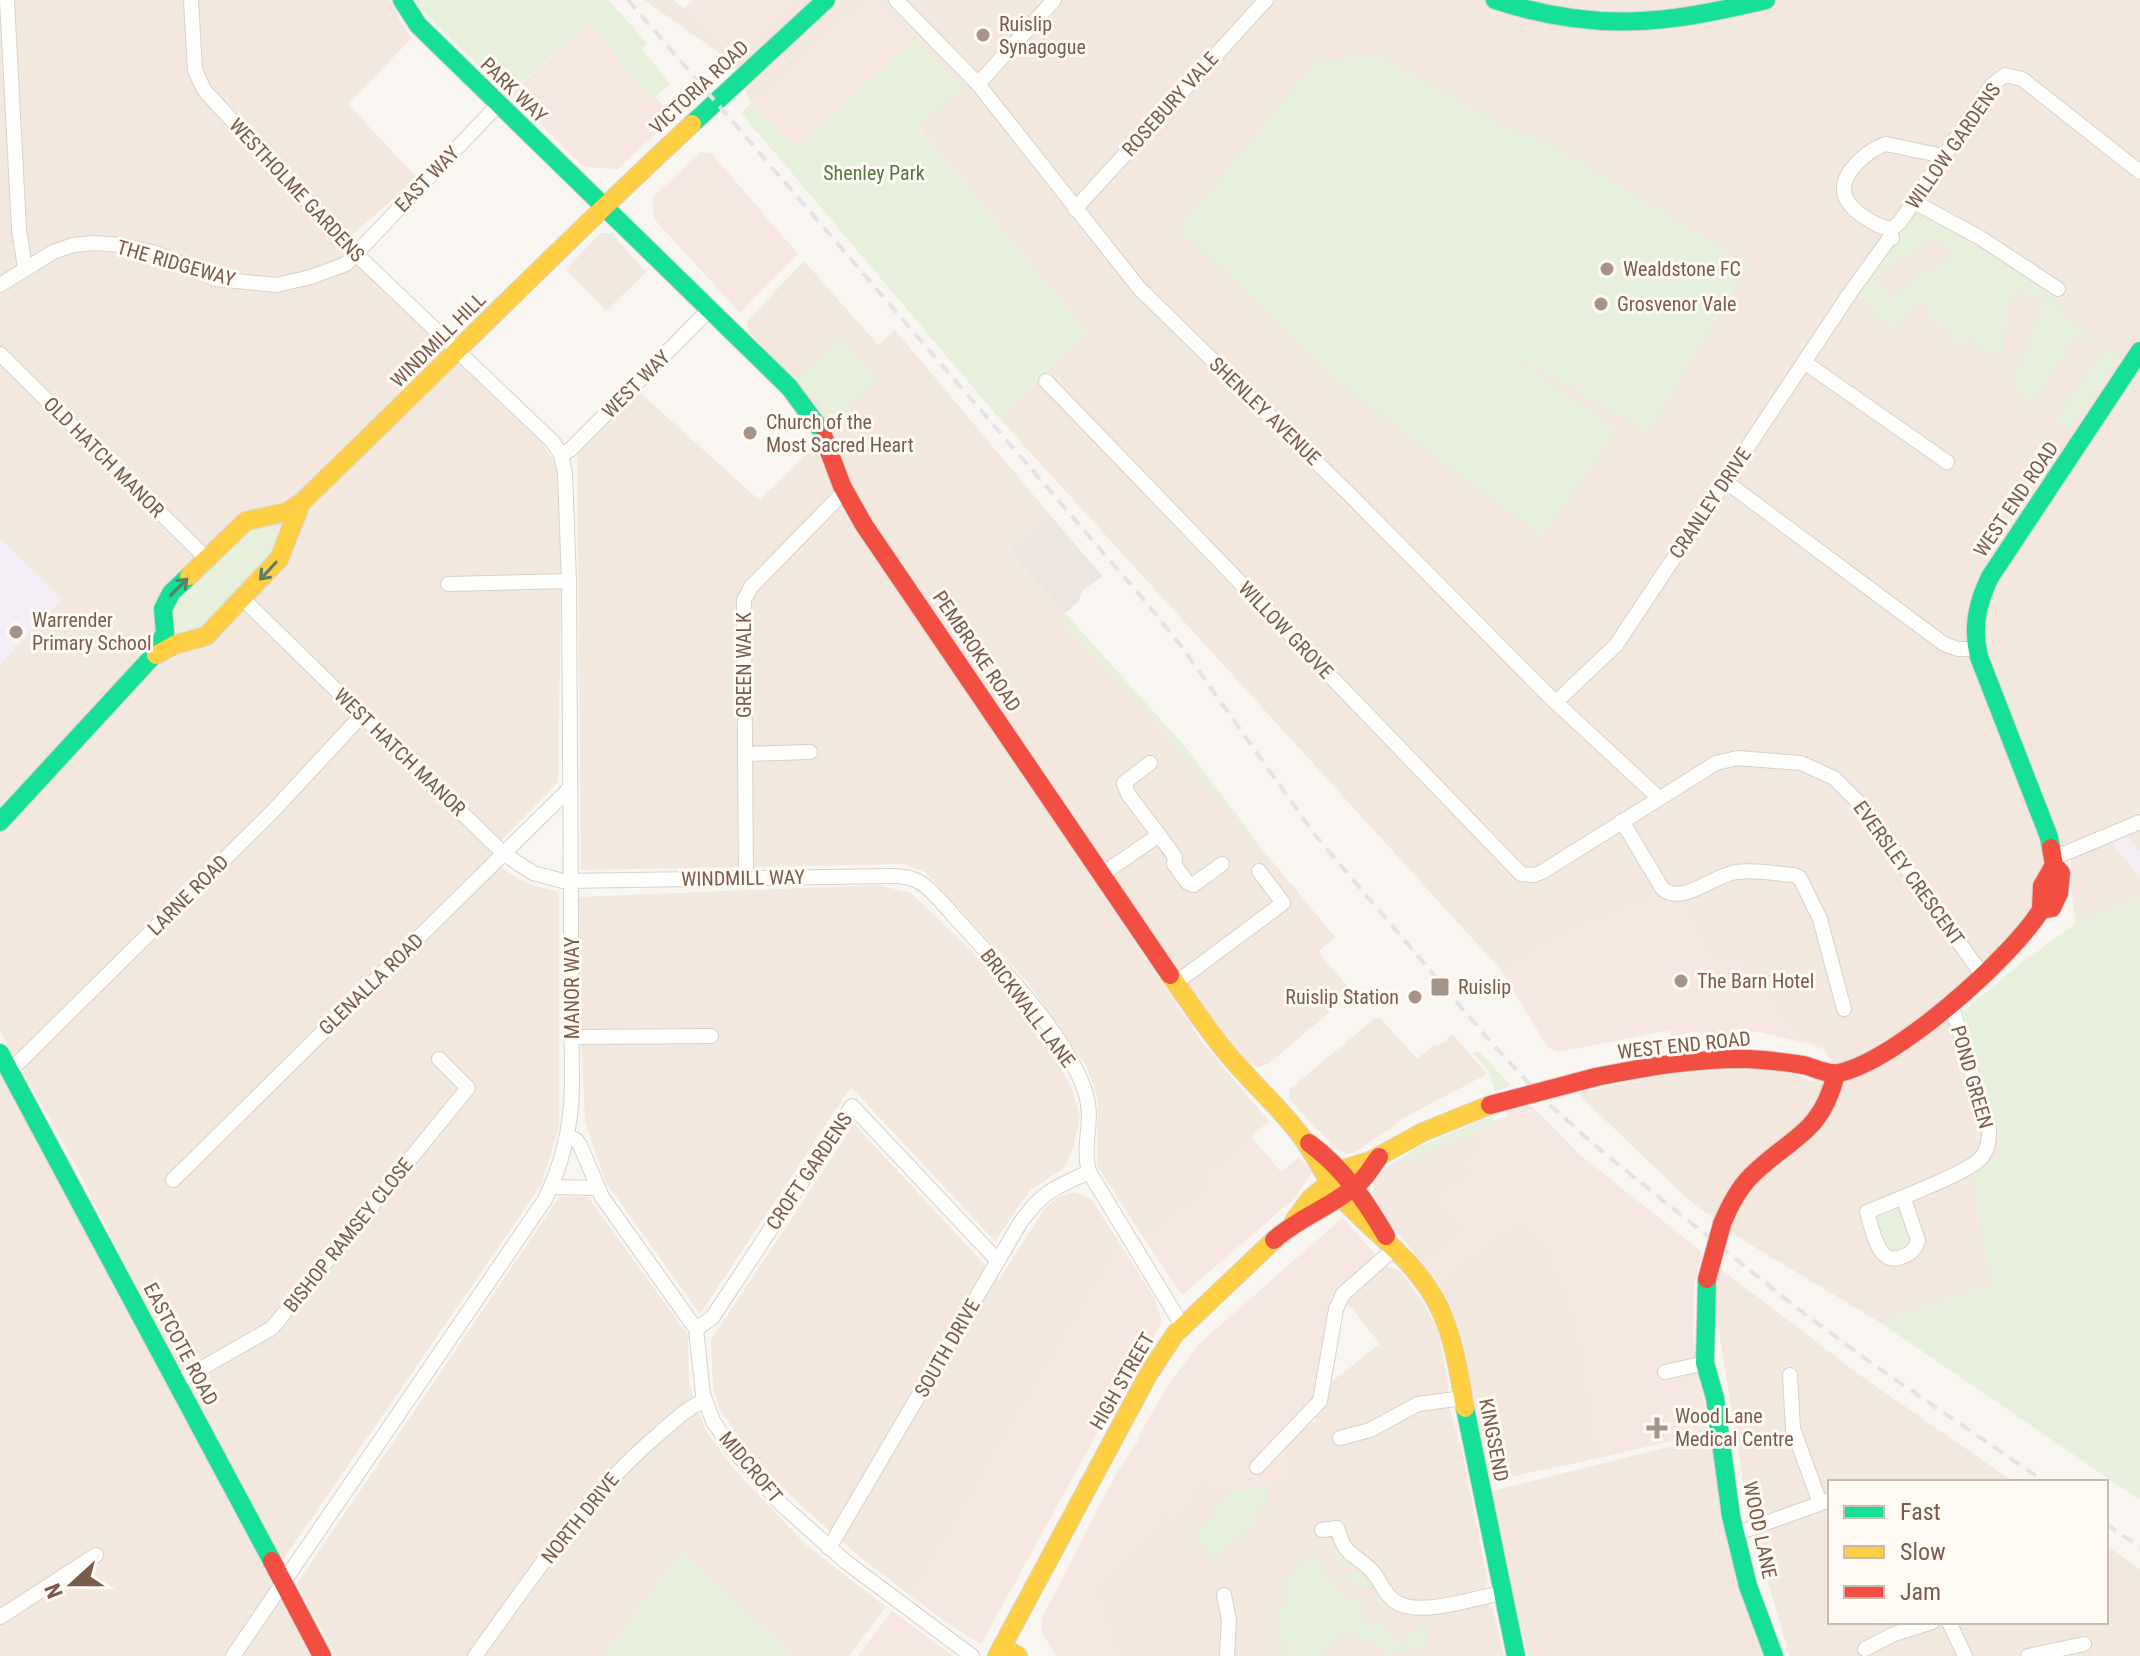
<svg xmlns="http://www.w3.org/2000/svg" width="2140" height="1656" font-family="'Roboto Condensed',sans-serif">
<rect width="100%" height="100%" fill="#f9f5f0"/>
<g fill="#f2e8de">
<polygon points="0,0 392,0 402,25 412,38 348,104 417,178 338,247 542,442 559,471 561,589 558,782 489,853 504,870 531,885 559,892 559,1126 542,1184 280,1564 185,1388 275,1335 268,1324 179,1373 74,1162 0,1031 0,664 62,599 0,538"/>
<polygon points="644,0 673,0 684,8 694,0 2140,0 2140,852 2120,831 2054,858 2059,893 1951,1003 2003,1155 1971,1174 1992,1285 1881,1323 1738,1237 1690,1201 1577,1093 1659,1076 1702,1071 1763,1069 1795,1074 1813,1082 1835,1074 1835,1066 1822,1046 1789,1030 1767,992 1740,962 1715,964 1677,902 1664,903 1655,897 1577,927 1501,970 999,418 1087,332 917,126 794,148 751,103 731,61"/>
<polygon points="601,233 611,233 646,272 606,311 566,269"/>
<polygon points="804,261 878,345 895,330 1051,516 1011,551 1065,613 1059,618 1182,753 1335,937 1318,952 1348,987 1348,997 1268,1064 1257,1067 1248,1062 1193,994 854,496 807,398 748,331 747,321"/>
<polygon points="636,389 759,500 815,446 840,506 1203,1043 1269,1121 1205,1178 1211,1187 1145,1240 1097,1165 1098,1098 1086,1065 1028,983 925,872 903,864 581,870 577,448"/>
<polygon points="2112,842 2140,879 2140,897 2076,923 2071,889 2071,855"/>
<polygon points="878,885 911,893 974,953 1050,1048 1072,1089 1080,1116 1073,1149 1063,1169 1030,1190 995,1241 851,1087 700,1314 605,1181 585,1121 580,1015 579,897"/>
<polygon points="1380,1018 1417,1059 1435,1044 1438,1046 1453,1035 1487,1074 1409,1115 1354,1153 1346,1154 1335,1148 1289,1099 1290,1089 1374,1019"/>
<polygon points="0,1068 94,1243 310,1656 0,1656"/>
<polygon points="854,1124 999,1280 1045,1208 1058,1197 1075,1192 1091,1199 1120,1244 911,1596 855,1553 805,1509 756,1461 719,1408 713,1388 711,1340"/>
<polygon points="1477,1130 1486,1145 1470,1175 1440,1198 1465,1232 1425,1261 1420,1260 1390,1223 1376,1199 1373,1191 1375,1179 1387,1167"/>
<polygon points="560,1196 588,1197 688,1335 689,1385 705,1429 734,1469 806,1545 886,1607 849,1656 794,1656 681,1552 604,1656 336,1656 297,1584"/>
<polygon points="1524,1217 1545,1243 1575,1314 1599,1458 1490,1481 1463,1340 1450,1304 1438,1283"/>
<polygon points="1384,1266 1399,1270 1425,1305 1438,1331 1449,1387 1447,1392 1450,1409 1461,1446 1488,1582 1486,1588 1488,1604 1493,1608 1504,1656 1122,1656 1113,1640 1096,1588 1139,1544 1164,1513 1173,1519 1204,1481 1233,1489 1314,1421 1325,1407 1331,1382 1380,1344 1346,1301"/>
<polygon points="1717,1266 1861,1376 2014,1482 1830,1482 1830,1622 2106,1622 2106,1545 2140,1569 2140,1656 1790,1656 1749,1518 1713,1295"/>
<polygon points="1710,1437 1729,1551 1765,1656 1528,1656 1488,1492"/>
</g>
<g fill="#f6e8e1">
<polygon points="694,0 796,0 797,2 731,61 684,9"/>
<polygon points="864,0 877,0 915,38 794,148 751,103"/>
<polygon points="590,23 650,100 656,97 673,118 618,169 584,167 510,94"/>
<polygon points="701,152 712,154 798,254 740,313 654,219 653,197"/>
<polygon points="1655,897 1670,904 1682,900 1715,963 1734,958 1736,963 1740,962 1767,992 1789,1030 1814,1041 1822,1046 1820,1050 1814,1045 1759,1032 1702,1035 1701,1031 1671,1036 1669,1030 1559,1052 1548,1048 1501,970 1577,927"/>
<polygon points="1532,1106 1580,1155 1702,1252 1694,1286 1693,1337 1709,1432 1599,1458 1575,1314 1545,1243 1525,1218 1438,1283 1420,1260 1425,1261 1465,1232 1440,1198 1470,1175 1462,1164 1486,1145 1477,1130 1496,1125 1508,1116 1507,1111"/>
<polygon points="1251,1136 1281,1172 1299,1157 1312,1172 1296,1197 1182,1295 1145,1240 1211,1187 1205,1178"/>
<polygon points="1341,1219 1345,1219 1376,1256 1340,1287 1318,1393 1284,1449 1291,1480 1236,1492 1222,1486 1217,1494 1209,1489 1212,1483 1204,1481 1173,1520 1164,1513 1139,1544 1096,1588 1113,1640 1122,1656 1056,1656 1042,1633 1042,1618 1117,1472 1137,1443 1140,1433 1169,1384 1200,1343"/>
<polygon points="1120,1244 1154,1297 1162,1322 1139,1361 1137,1361 981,1644 950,1625 911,1596"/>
<polygon points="892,1611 953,1656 858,1656"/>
</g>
<polygon fill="#ede5e0" points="1051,516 1102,576 1082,591 1078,602 1065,613 1010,551"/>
<g fill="#f6eef6">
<polygon points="0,538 62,599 0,664"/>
<polygon points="2127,836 2140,852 2140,879 2112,842"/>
</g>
<g fill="#e7f0db" fill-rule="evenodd">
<polygon points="416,0 608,0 647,43 642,49 670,84 651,101 590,23 508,94 419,8"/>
<polygon points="915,38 964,88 917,127 1087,332 999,418 741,113 751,103 795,148"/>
<polygon points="1379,55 1505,127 1546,141 1749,264 1648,433 1499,346 1617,430 1542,536 1346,388 1179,229 1316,61"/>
<path d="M1916 210 2041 285 2058 301 2064 315 2118 358 2069 430 2056 419 2104 350 2078 333 2033 403 2018 392 2014 381 2045 300 2016 290 2008 309 2001 354 1983 350 1969 339 1962 346 1949 337 1951 334 1941 324 1937 327 1927 317 1930 310 1917 300 1895 328 1872 314 1874 309 1861 296 1857 300 1850 293ZM1939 236 1952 258 1904 285 1906 288 1889 297 1876 275Z"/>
<polygon points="842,337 877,379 833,424 821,406 797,379"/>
<path d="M263 523C279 530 280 538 277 555L207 628 184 635 173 629 170 604 249 525Z"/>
<polygon points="1065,613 1187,749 1250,832 1248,834 1182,753 1059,618"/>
<polygon points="2140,897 2140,1500 1881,1323 1992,1285 1971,1174 2003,1155 1963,1011 2023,962 2076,923"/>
<polygon points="1479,1051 1511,1086 1495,1091 1489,1072 1473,1053"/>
<polygon points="1491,1116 1493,1121 1504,1117 1496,1125 1387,1167 1418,1147"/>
<polygon points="1903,1197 1918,1240 1890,1259 1867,1213"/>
<polygon points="1272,1484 1273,1488 1266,1489 1269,1506 1278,1505 1252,1510 1259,1520 1213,1558 1195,1536 1233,1489 1236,1491"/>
<polygon points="681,1552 794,1656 604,1656"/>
<polygon points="1338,1552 1351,1565 1344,1566 1343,1562 1336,1563 1334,1555 1322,1557 1326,1580 1362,1573 1367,1575 1374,1587 1363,1589 1362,1585 1356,1586 1354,1578 1333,1582 1335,1590 1343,1589 1345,1599 1354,1597 1355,1602 1379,1596 1385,1603 1381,1612 1378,1599 1360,1603 1363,1620 1366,1620 1367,1625 1386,1624 1386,1632 1390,1632 1390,1641 1408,1643 1409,1632 1416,1631 1423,1621 1430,1646 1386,1655 1375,1641 1360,1642 1350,1630 1318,1656 1277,1656 1279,1650 1288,1652 1290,1643 1277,1642 1279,1609 1283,1608 1289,1591 1284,1589 1285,1581 1297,1568 1295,1566 1313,1558"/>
</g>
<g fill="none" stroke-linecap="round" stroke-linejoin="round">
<g stroke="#d7d1cb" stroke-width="16">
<g id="street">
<polyline points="7,0 19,229 25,268"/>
<path d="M191 0 195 70 204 90 356 254 553 442 561 455 565 473 569 581 572 1087C571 1128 563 1164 544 1201L233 1656"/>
<polyline points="896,0 978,84 1139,288 1349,494 1550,697 1659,798"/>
<polyline points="978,84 1054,0"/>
<path d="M1943 156 1886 144C1869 149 1843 171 1844 190 1844 208 1877 228 1892 229L1900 222 1992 85 2005 75 2022 79 2140 172"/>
<polyline points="1914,202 1979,237 2058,289"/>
<polyline points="1075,209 1266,0"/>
<polyline points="0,285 53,252 73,245 94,243 121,245 156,253 216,279 276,285 311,277 346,264 498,105"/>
<polyline points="0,354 207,559"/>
<polyline points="1804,362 1947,462"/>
<polyline points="1046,381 1521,874 1534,875 1542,872 1716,763 1737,758 1801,763 1834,778 1862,806 1983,976"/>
<polyline points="561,455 570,450 709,310"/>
<polyline points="1725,481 1944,644 1958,649 1977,649"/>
<polyline points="448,584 569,581"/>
<path d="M242 598 504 854 533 873 563 881 892 876C903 876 912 877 921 883 937 894 950 913 964 927 1004 971 1063 1032 1084 1088 1096 1121 1081 1141 1089 1172L1182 1325"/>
<polyline points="1556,702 1616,645 1850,293 1889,239 1892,238"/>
<polyline points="745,754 810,752"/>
<polyline points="1150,763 1124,783 1128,794 1159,835"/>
<path d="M1622 821 1662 888C1681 907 1715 874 1737 872 1755 869 1775 874 1794 875L1800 878 1820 919 1844 1009"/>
<polyline points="2054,858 2140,822"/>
<polyline points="1101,875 1159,835 1175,857 1174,864 1187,882 1193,885 1222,864"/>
<polyline points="746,878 744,600 751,587 838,498 846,494"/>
<polyline points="1177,982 1283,903 1259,871"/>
<polyline points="572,1037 711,1036"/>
<polyline points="10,1071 273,811 362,715"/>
<polyline points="568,1136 576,1140 580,1145 602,1197 696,1329 703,1394 713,1421 730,1446 780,1503 846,1562 972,1656"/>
<polyline points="173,1180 569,789"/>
<polyline points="551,1187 596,1188"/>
<path d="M1903 1197 1918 1240C1915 1250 1911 1254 1901 1257 1878 1267 1872 1228 1867 1212 1890 1202 1966 1174 1980 1159 1988 1151 1989 1141 1989 1130L1951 1003"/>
<polyline points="696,1329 712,1318 852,1106 998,1261"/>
<polyline points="1665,1372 1705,1363"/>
<polyline points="1790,1375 1793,1429 1820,1503"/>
<polyline points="176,1383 272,1328 468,1088 439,1059"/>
<polyline points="1340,1438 1370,1430 1418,1404 1463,1398"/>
<polyline points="1257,1467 1320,1401 1336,1309 1343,1294 1395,1248"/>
<path d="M1322 1530 1337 1528C1346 1558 1352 1551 1371 1570 1380 1579 1383 1592 1393 1600 1416 1619 1473 1598 1502 1593"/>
<polyline points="1735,1534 1830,1500"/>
<path d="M829 1548 1020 1223C1043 1191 1054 1188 1089 1172"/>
<polyline points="1224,1595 1229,1620 1227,1656"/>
<polyline points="0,1617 96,1555"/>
<polyline points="1949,1622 1965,1656"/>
<polyline points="1865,1649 1894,1634 1932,1622"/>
<path d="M475 1656C532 1578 585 1496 660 1433 674 1421 687 1407 705 1401"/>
<polyline points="2028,1656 2084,1644"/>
</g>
</g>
<g stroke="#d9d2cb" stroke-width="20">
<g id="fast">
<polyline points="402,0 418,25 789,387 821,430 824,438"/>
<path d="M1495 0C1595 33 1666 24 1766 0"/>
<polyline points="692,124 826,0"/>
<polyline points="0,822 153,656 165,633 163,609 171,593 189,576"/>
<path d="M2051 848 2049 837 1979 657C1972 628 1977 604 1990 577L2140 351"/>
<polyline points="0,1053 272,1561"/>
<polyline points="1707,1279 1705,1363 1715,1398 1731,1516 1748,1586 1774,1656"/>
<polyline points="1465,1408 1516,1656"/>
</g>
</g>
<g stroke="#d9d2cb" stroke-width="20">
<g id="slow">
<path d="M189 576 246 521 287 512 301 503C432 377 559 247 692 124"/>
<polyline points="156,655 174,645 206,636 279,559 300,506"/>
<path d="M1170 975C1190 1003 1209 1033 1232 1059 1254 1085 1281 1109 1301 1136 1316 1156 1325 1179 1342 1198 1374 1234 1417 1261 1439 1307 1454 1338 1459 1374 1465 1408"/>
<polyline points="1294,1221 1310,1199 1347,1168 1372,1160 1423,1132 1490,1105"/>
<polyline points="1002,1647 1018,1656"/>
<polyline points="997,1656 1148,1375 1175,1334 1274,1240"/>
</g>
</g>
<g stroke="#d9d2cb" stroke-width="20">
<g id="jam">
<polyline points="824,438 842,486 864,525 1170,975"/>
<polyline points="2041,910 2042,886 2054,865"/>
<path d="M1596 1077C1646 1067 1697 1058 1748 1059 1766 1060 1785 1062 1803 1065 1813 1067 1828 1075 1838 1073 1895 1062 2010 959 2041 910L2052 908 2059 893 2061 873 2054 865 2051 848"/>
<path d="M1309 1143C1343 1168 1365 1200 1386 1236"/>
<path d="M1722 1224C1729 1207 1738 1189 1751 1176 1790 1137 1821 1135 1836 1074"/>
<path d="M1274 1240C1299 1217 1334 1206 1359 1183 1367 1176 1373 1165 1379 1157"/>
<polyline points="272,1561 322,1656"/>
</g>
</g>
<use href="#street" stroke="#fefefd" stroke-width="14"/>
<use href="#fast" stroke="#16e098" stroke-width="18"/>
<use href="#slow" stroke="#ffcf43" stroke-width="18"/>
<use href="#jam" stroke="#f24e42" stroke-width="18"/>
<g stroke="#e6e3e7" stroke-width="4" stroke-dasharray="12 8" stroke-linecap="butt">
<polyline points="628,0 1150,607 1184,650 1315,835 1489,1040 1545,1101 1604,1153 1798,1309 1874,1365 2045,1482"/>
<polyline points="2106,1524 2140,1547"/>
</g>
<g stroke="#d9d2cb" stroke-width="20" stroke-linecap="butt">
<g id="jam-bridge">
<polyline points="1490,1105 1596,1077"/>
<polyline points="1707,1279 1722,1224"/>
</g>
</g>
<use href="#jam-bridge" stroke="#f24e42" stroke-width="18"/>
</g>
<defs><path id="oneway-shaft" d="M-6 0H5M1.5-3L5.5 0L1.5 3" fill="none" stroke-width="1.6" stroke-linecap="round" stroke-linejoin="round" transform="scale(2)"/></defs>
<g stroke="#617d60">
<use href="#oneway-shaft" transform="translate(268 571) rotate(133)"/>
<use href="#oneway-shaft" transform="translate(179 587) rotate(-45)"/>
</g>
<g fill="#a69286" stroke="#fffaf3" stroke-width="3">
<circle cx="983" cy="35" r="8"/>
<circle cx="1607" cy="269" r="8"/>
<circle cx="1601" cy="304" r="8"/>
<circle cx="750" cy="433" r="8"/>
<circle cx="16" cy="632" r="8"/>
<circle cx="1681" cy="981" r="8"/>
<rect x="1430" y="977" width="20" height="20" rx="4"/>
<circle cx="1415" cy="997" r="8"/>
<path d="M1653 1416h8v8h8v8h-8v8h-8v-8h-8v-8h8z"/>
</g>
<g text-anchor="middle" stroke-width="6" stroke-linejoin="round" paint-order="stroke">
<g font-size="20" fill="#7a5c4d" stroke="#fffaf3" text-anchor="start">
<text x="999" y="31">Ruislip<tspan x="999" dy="23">Synagogue</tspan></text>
<text x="1623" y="276">Wealdstone FC</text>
<text x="1617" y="311">Grosvenor Vale</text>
<text x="766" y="429">Church of the<tspan x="766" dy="23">Most Sacred Heart</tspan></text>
<text x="32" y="627">Warrender<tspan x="32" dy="23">Primary School</tspan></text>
<text x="1697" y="988">The Barn Hotel</text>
<text x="1458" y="994">Ruislip</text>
<text x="1399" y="1004" text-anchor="end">Ruislip Station</text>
<text x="1675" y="1423">Wood Lane<tspan x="1675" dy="23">Medical Centre</tspan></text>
</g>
<g font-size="20" fill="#7a5c4d" stroke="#fffaf3">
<text transform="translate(699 87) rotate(-43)" y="7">VICTORIA ROAD</text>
<text transform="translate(514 90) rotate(44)" y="7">PARK WAY</text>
<text transform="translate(1170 104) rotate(-48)" y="7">ROSEBURY VALE</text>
<text transform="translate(1953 146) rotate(-55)" y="7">WILLOW GARDENS</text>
<text transform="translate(427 179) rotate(-46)" y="7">EAST WAY</text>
<text transform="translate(297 190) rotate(47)" y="7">WESTHOLME GARDENS</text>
<text transform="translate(176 263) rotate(16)" y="7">THE RIDGEWAY</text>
<text transform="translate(438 340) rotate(-45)" y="7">WINDMILL HILL</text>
<text transform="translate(636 384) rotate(-45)" y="7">WEST WAY</text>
<text transform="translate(1265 411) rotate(44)" y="7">SHENLEY AVENUE</text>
<text transform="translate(104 457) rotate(45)" y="7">OLD HATCH MANOR</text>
<text transform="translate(2016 499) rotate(-56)" y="7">WEST END ROAD</text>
<text transform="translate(1710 503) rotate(-56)" y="7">CRANLEY DRIVE</text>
<text transform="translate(1286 630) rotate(46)" y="7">WILLOW GROVE</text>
<text transform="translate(977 651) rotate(56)" y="7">PEMBROKE ROAD</text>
<text transform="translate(744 665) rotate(-90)" y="7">GREEN WALK</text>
<text transform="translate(400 752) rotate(44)" y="7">WEST HATCH MANOR</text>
<text transform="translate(1909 873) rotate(54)" y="7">EVERSLEY CRESCENT</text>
<text transform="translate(743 878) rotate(-1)" y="7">WINDMILL WAY</text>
<text transform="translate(188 895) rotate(-45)" y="7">LARNE ROAD</text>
<text transform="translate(371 984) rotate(-44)" y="7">GLENALLA ROAD</text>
<text transform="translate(572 988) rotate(-90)" y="7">MANOR WAY</text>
<text transform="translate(1028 1008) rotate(53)" y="7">BRICKWALL LANE</text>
<text transform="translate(1684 1045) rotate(-6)" y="7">WEST END ROAD</text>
<text transform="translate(1972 1077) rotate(74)" y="7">POND GREEN</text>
<text transform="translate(809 1171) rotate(-56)" y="7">CROFT GARDENS</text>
<text transform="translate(348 1235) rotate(-51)" y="7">BISHOP RAMSEY CLOSE</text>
<text transform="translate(181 1344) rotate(62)" y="7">EASTCOTE ROAD</text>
<text transform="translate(947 1348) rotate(-60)" y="7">SOUTH DRIVE</text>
<text transform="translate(1122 1381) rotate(-60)" y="7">HIGH STREET</text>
<text transform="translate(1494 1440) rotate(79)" y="7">KINGSEND</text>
<text transform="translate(751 1467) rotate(50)" y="7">MIDCROFT</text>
<text transform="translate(580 1518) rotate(-51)" y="7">NORTH DRIVE</text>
<text transform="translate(1760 1530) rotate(78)" y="7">WOOD LANE</text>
</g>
<g font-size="20" fill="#537a41" stroke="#fffaf3">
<text x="874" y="180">Shenley Park</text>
</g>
</g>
<rect x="1828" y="1480" width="280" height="144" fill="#fffaf3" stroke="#cabbb1" stroke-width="2"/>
<rect x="1844" y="1506" width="40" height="12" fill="#16e098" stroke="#cabbb1" stroke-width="2"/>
<text x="1900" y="1520" font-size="24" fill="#7a5c4d">Fast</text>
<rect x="1844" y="1546" width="40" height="12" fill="#ffcf43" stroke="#cabbb1" stroke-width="2"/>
<text x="1900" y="1560" font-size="24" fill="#7a5c4d">Slow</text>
<rect x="1844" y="1586" width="40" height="12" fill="#f24e42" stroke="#cabbb1" stroke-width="2"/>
<text x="1900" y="1600" font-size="24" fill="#7a5c4d">Jam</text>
<g transform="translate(72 1584) rotate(249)" stroke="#fffaf3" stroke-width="6" paint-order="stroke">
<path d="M0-6L14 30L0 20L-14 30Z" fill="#7a5c4d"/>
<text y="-12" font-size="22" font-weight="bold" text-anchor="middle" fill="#7a5c4d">N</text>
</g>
</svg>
